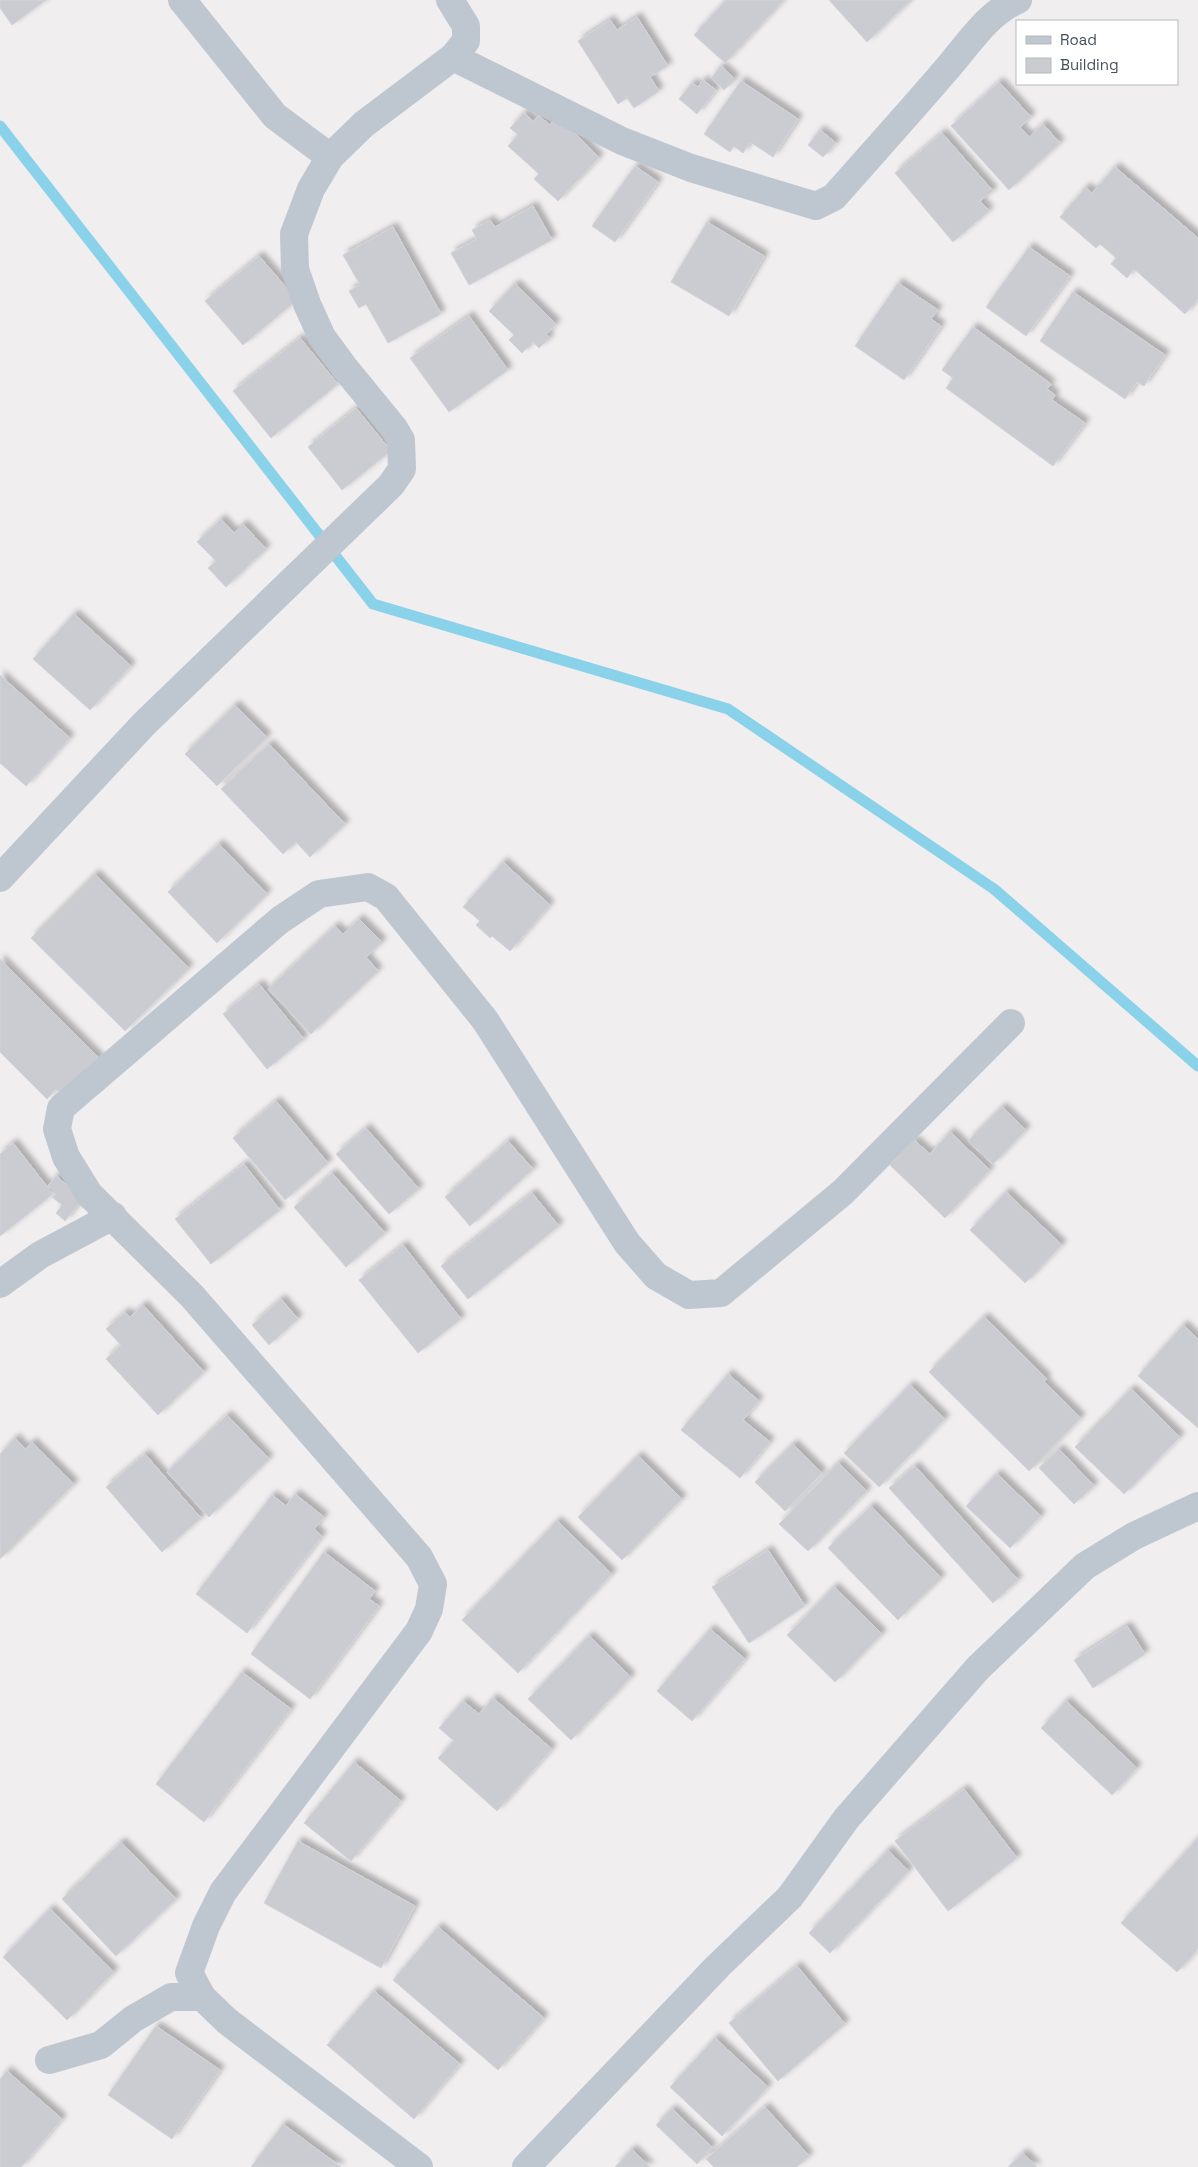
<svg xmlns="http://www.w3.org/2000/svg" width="1198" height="2167" font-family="'Space Grotesk',sans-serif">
<defs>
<filter id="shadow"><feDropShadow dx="4.5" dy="-4.5" stdDeviation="2.5" flood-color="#0004"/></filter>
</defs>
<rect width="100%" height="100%" fill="#f0eeee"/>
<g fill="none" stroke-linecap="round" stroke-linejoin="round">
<polyline stroke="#8ad1ea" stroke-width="11" points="0,126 373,604 728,709 994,889 1198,1066"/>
</g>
<g fill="#caccd2" stroke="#d2d3d9" filter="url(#shadow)">
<polygon points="0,0 46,0 12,25 0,8"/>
<polygon points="726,0 784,0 725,63 694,35"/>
<polygon points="829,0 911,0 867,42"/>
<polygon points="637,17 668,66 650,77 659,91 634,108 627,98 618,104 578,41 610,20 617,30"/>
<polygon points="721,66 735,79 724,90 711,78"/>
<polygon points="703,80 716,90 697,114 679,99 692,83 698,87"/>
<polygon points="741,81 798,119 773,157 750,142 743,153 734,146 730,152 704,134"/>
<polygon points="999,82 1031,117 1020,127 1029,137 1043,124 1060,143 1009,190 951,126"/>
<polygon points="524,113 533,121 539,116 550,125 558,116 599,158 558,201 534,179 539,174 508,146 518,135 510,128"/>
<polygon points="820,130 836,143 823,157 808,145"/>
<polygon points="942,133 993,191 980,201 989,211 953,242 895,173"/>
<polygon points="635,166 658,182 615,242 592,226"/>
<polygon points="1115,167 1198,238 1198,299 1185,314 1134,269 1127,278 1111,264 1116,258 1100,244 1096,248 1060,217 1086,187 1092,193"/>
<polygon points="533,206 552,240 469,285 451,253 477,239 472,230 490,220 495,227"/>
<polygon points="707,222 764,256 729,316 671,282"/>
<polygon points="393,227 441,314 388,343 366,304 359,308 349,291 360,285 343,255"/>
<polygon points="1029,247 1070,276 1026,336 986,307"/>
<polygon points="259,256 297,300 243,345 205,301"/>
<polygon points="898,283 938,310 931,319 941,326 904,380 855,346"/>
<polygon points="515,284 556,324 546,335 550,338 539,348 533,342 522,353 509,340 514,335 489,311"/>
<polygon points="1073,292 1165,355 1144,386 1137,382 1125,399 1040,341"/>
<polygon points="469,316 508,370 449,412 410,358"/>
<polygon points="973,327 1051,384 1047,389 1055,395 1052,400 1085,423 1053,466 946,388 953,378 942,370"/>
<polygon points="300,338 338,384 271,438 233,391"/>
<polygon points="356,408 391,451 342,490 308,447"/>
<polygon points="221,519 234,533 243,524 266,549 226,587 208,568 216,561 197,542"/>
<polygon points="74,614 131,666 90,710 33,659"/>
<polygon points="0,675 70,738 26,786 0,763"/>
<polygon points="235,705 267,737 217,786 185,754"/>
<polygon points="269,744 345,824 310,857 296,842 283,854 221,789"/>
<polygon points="219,844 267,894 217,943 168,892"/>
<polygon points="503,862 550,905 510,951 492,936 490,938 476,925 480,921 463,907"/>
<polygon points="95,874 189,968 125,1031 31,938"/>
<polygon points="359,919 382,942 366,957 378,971 311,1034 268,989 335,926 343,934"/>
<polygon points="0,959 100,1059 60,1093 56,1089 47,1099 0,1052"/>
<polygon points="259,984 304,1039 267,1069 223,1014"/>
<polygon points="276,1101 328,1163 285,1200 233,1138"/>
<polygon points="1002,1107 1026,1130 993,1164 968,1141"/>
<polygon points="366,1128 419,1189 389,1214 336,1154"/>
<polygon points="950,1132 990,1170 945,1218 890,1165 914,1140 930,1154"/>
<polygon points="508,1141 533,1169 470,1226 445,1197"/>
<polygon points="13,1143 53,1194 0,1236 0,1154"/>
<polygon points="244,1164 280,1210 211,1264 175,1219"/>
<polygon points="332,1173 385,1233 346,1267 294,1207"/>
<polygon points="56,1176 83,1199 65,1221 56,1213 62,1205 52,1197 56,1194 48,1186"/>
<polygon points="1006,1192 1062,1245 1025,1283 970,1230"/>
<polygon points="532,1193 559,1226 468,1299 441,1266"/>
<polygon points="403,1245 461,1319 418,1353 359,1280"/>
<polygon points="281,1299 298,1319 269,1345 252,1325"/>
<polygon points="143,1305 204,1372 158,1415 106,1359 121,1345 106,1329 125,1312 130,1317"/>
<polygon points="984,1317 1047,1379 1044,1382 1081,1418 1029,1471 929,1372"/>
<polygon points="1183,1325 1198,1339 1198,1428 1138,1376"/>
<polygon points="728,1374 759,1401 743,1420 770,1442 740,1478 681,1430"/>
<polygon points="910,1385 945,1419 879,1487 844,1453"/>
<polygon points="1131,1389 1180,1437 1124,1494 1075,1447"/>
<polygon points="227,1415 269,1459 209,1517 167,1472"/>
<polygon points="15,1438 25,1449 32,1442 74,1484 0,1559 0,1454"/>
<polygon points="793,1444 822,1473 785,1511 755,1482"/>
<polygon points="1059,1449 1094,1486 1074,1504 1039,1468"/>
<polygon points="145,1454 201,1518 162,1552 106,1487"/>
<polygon points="638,1456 682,1499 622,1560 578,1517"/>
<polygon points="838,1463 867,1491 808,1551 779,1524"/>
<polygon points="915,1466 1018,1580 993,1603 889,1488"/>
<polygon points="997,1474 1041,1516 1010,1548 966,1506"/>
<polygon points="295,1494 324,1517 314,1529 322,1536 247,1633 196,1594 272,1495 286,1506"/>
<polygon points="871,1506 941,1578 898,1620 828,1548"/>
<polygon points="557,1521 612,1574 518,1673 462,1620"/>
<polygon points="768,1550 805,1606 749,1643 712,1587"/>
<polygon points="324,1552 375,1591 369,1599 379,1606 310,1699 251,1654"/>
<polygon points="834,1587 882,1634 835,1682 787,1635"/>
<polygon points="1127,1626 1145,1654 1093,1688 1074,1660"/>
<polygon points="710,1629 745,1659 692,1721 657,1691"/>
<polygon points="589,1636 631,1677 571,1740 528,1699"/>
<polygon points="242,1672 291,1709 204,1822 156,1784"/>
<polygon points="493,1698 552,1749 497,1811 438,1758 454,1741 439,1728 463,1701 479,1714"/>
<polygon points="1066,1701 1137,1768 1112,1795 1041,1728"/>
<polygon points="354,1762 401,1801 351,1861 304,1823"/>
<polygon points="964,1789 1017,1858 948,1911 895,1841"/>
<polygon points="1198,1838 1198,1949 1177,1972 1121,1923"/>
<polygon points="298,1841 415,1906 381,1968 264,1903"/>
<polygon points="121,1842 176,1899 116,1956 62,1899"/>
<polygon points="888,1850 909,1871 830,1953 809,1933"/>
<polygon points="50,1909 114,1972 67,2020 3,1957"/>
<polygon points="438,1927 544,2018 498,2070 393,1980"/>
<polygon points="797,1966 845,2024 778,2081 729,2023"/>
<polygon points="374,1991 460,2064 414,2119 327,2045"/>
<polygon points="156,2026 220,2070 172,2139 108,2095"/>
<polygon points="715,2038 768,2087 722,2136 670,2087"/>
<polygon points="7,2071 62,2119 21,2167 0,2167 0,2079"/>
<polygon points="765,2107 809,2156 797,2167 714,2167 706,2159"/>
<polygon points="672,2109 712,2147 697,2164 656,2125"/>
<polygon points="283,2124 341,2167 251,2167"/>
<polygon points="632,2149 650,2167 615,2167"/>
<polygon points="1023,2153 1037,2167 1008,2167"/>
</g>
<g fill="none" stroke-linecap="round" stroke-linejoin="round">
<g stroke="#bec7d0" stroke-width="28">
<polyline points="182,0 275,116 330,157"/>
<path d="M453 57 622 141 691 168 816 206 834 197C871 155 909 113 945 71 968 45 986 14 1018 0"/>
<polyline points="0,878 144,724 391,485 402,469 401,440 394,428 344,367 322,337 307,304 295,269 294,234 311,189 330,157 364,124 453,57 466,41 466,26 450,0"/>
<polyline points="0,1284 40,1255 113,1216"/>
<polyline points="49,2060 101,2045 133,2019 171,1997 202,1997"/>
<polyline points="419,2167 227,2021 202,1997 189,1973 206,1926 223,1892 419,1631 429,1609 433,1584 419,1557 192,1296 89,1194 66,1157 57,1129 61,1108 280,920 319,894 368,887 386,897 485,1020 627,1243 656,1276 689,1295 721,1293 843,1192 1011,1023"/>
<polyline points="526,2167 718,1966 790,1897 846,1819 978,1668 1085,1566 1134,1536 1198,1506"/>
</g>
</g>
<rect x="1016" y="20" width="162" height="65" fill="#ffffff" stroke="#b5b9bd"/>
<rect x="1026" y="36" width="25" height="8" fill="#bec7d0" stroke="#b5b9bd"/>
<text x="1060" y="45" font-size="15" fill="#46505b">Road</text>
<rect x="1026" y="58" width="25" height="15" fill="#caccd2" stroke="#b5b9bd"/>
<text x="1060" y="70" font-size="15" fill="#46505b">Building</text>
</svg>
